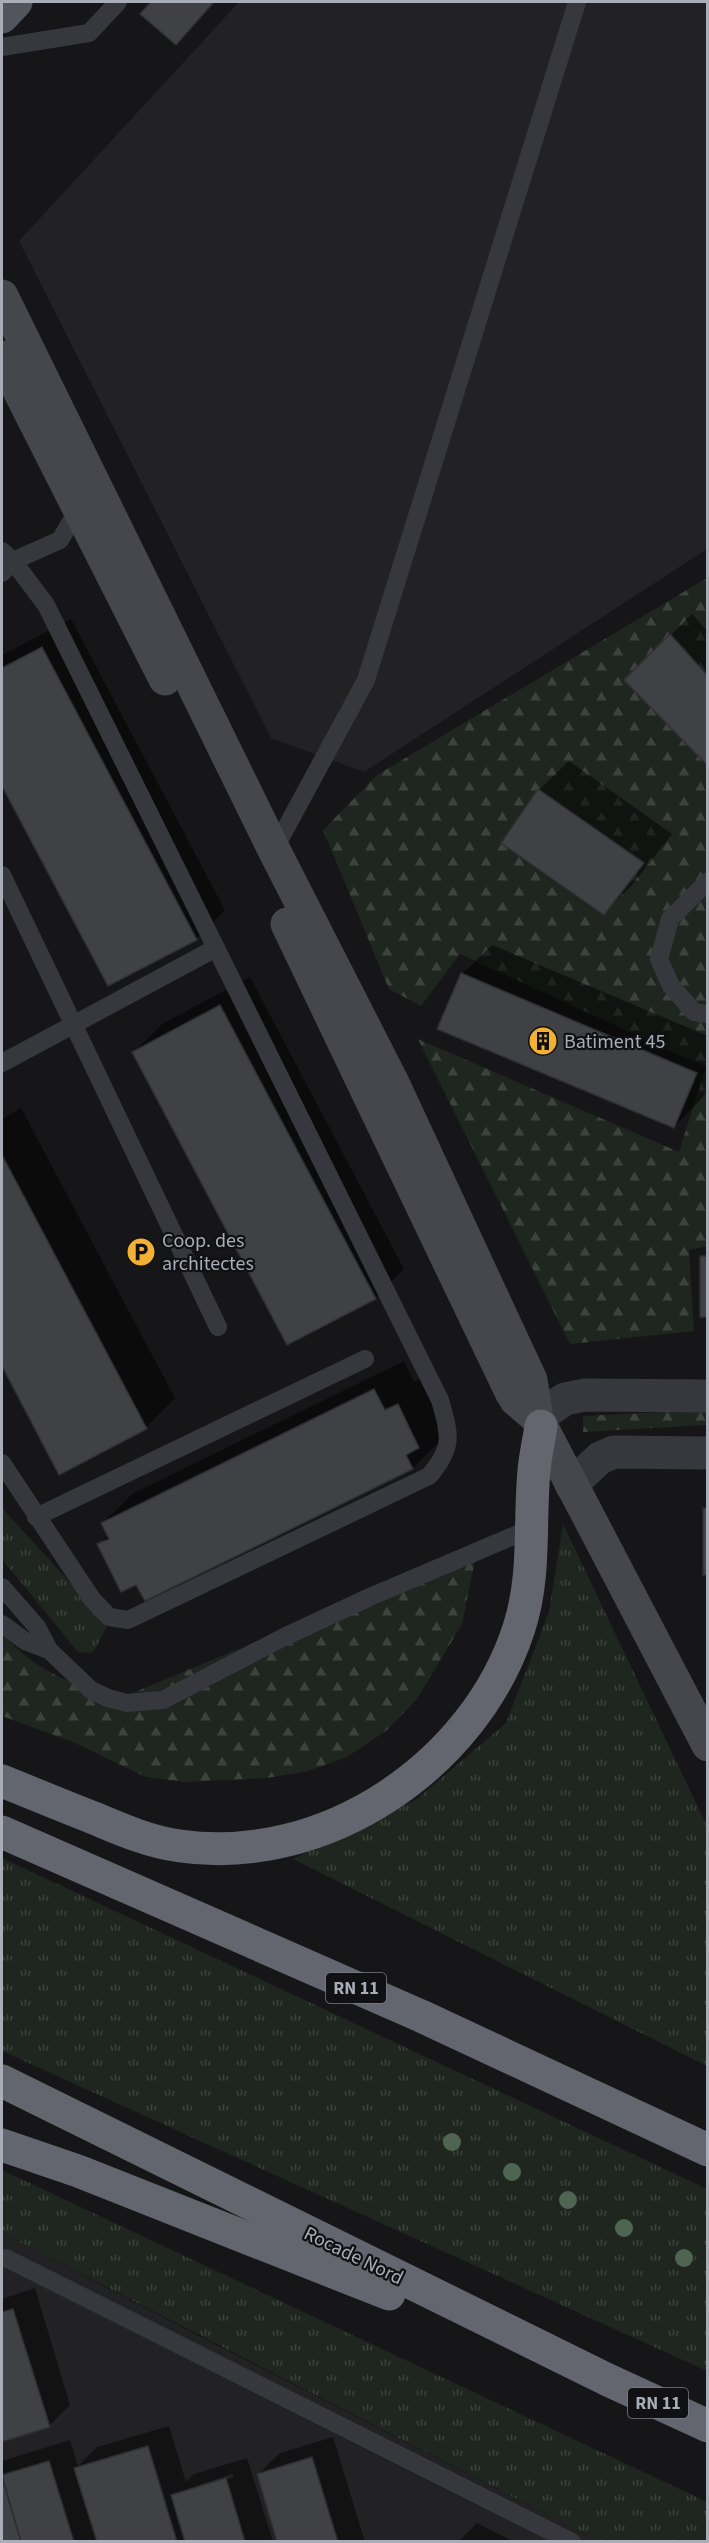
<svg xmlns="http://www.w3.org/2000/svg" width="709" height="2543" font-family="'Source Sans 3',sans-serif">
<defs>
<pattern id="grass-tufts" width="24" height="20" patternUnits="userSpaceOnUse" patternTransform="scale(1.5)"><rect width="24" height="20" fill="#1e261f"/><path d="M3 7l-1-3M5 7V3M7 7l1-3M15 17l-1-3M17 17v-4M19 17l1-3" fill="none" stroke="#3c433d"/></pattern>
<pattern id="forest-firs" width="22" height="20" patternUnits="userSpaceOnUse" patternTransform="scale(1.5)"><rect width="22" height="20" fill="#1e261f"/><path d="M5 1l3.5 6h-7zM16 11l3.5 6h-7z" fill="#3c433d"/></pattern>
</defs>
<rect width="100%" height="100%" fill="#161618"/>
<g fill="#222225">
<polygon points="239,2 707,2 707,549 364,772 271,738 19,241"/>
<polygon points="2,2233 195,2334 598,2541 2,2541"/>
</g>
<g fill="url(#grass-tufts)">
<polygon points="2,1508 108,1624 93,1653 78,1652 2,1559"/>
<polygon points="563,1524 707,1826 707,2066 293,1859 417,1799 506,1723 549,1612"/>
<polygon points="2,1858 707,2189 707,2371 2,2051"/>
<polygon points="2,2170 707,2502 707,2541 598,2541 2,2233"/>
</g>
<g fill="url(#forest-firs)">
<polygon points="707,578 708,1246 689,1250 694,1331 570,1344 418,1039 679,1152 706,1067 460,954 421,1006 389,989 323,830 377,775"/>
<polygon points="707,1410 707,1425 583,1432 583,1416"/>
<path d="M477 1550 462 1624 417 1699 387 1730 347 1757 308 1771 267 1778 185 1782 146 1777 75 1743 2 1716V1633C35 1671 71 1684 118 1699Z"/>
</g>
<g fill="#0007" fill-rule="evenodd">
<polygon points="153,2 215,2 176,43 143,14"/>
<polygon points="692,614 708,632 708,764 626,680"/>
<polygon points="71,619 225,910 196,939 109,984 2,783 2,655"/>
<polygon points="569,761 672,834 633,884 604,913 539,790"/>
<polygon points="492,945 708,1036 708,1086 703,1097 674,1127 462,974"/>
<polygon points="250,977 404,1269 375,1298 133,1053 162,1024"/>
<polygon points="21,1108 175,1398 146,1427 60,1473 2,1363 2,1119"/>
<polygon points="404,1361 414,1382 427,1376 448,1418 436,1429 442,1439 413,1468 137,1583 99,1545 108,1535 103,1523 132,1494"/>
<polygon points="35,2288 70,2405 49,2426 2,2441 2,2299"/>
<path d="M169 2426 186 2482 194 2474 247 2458 273 2542H2V2461L70 2440 78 2466 97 2447ZM233 2474 234 2477 196 2489V2486Z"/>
<polygon points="333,2437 365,2542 279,2542 258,2474 280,2453"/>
<polygon points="477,2523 515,2542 458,2542"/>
</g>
<g fill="#404145" stroke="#303034" stroke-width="1.5">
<polygon points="151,2 214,2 176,45 140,14"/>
<polygon points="670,634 708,676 708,766 624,680"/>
<polygon points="42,647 197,940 108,986 2,786 2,668"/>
<polygon points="538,789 644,863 604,915 501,843"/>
<polygon points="461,973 697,1073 674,1128 437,1029"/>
<polygon points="220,1005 376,1299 287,1345 132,1052"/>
<polygon points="2,1155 147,1429 59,1475 2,1366"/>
<rect x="700" y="1256" width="8" height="61"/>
<polygon points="374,1389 385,1410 398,1404 419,1448 406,1455 413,1469 145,1601 136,1585 121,1592 97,1544 109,1539 101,1523"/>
<rect x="703" y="1508" width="5" height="67"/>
<polygon points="13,2309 50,2427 2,2442 2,2312"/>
<polygon points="148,2446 177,2542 97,2542 74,2468"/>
<polygon points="312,2457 338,2542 277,2542 257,2474"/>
<polygon points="49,2461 74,2542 21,2542 2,2475"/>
<polygon points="2,2478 21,2542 2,2542"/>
<polygon points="226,2478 245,2542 185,2542 171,2495"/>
</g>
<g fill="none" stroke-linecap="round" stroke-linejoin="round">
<g stroke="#37383d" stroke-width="18">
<polyline points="2,47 89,33 118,2"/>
<path d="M2 551 13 561 46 605 440 1400C450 1435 454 1447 429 1476L128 1620 109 1617 92 1599 2 1463"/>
<polyline points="2,573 13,561 60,540 79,508"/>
<polyline points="274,850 366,680 577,2"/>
<polyline points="2,875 218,1327"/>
<polyline points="708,881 670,919 659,959 671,986 694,1012 708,1014"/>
<polyline points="2,1063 216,948"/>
<polyline points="36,1517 365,1359"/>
<polyline points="2,1587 37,1627 49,1650 25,1641 2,1624"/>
<polyline points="49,1650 91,1690 108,1698 127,1703 163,1700 284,1637 372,1596 532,1528"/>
<polyline points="2,2259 6,2258 572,2542"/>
</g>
<g stroke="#37383d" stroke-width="33">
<polyline points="537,1418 565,1399 585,1395 708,1396"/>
<polyline points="571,1485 600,1458 614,1452 708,1453"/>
</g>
<g stroke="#45474d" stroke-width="33">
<polyline points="2,296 274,850 392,1081 531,1380 537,1418 708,1745"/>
<polyline points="2,357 165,679"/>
<polyline points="287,924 511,1392 516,1400 537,1418"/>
</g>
<polyline stroke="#53555c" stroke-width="33" points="2,17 16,2"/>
<g stroke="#63666e" stroke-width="33">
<path d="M2 1781C32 1793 63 1806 94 1818 122 1830 150 1842 180 1846 325 1867 475 1765 519 1628 536 1576 529 1524 534 1471 535 1456 539 1441 541 1426"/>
<polyline points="2,1832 421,2016 708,2150"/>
<polyline points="2,2081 608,2380 708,2426"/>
<polyline points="2,2145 78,2171 389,2294"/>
</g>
</g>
<g fill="#506452">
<circle cx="452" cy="2142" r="9"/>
<circle cx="512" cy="2172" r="9"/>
<circle cx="568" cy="2200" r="9"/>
<circle cx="624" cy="2228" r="9"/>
<circle cx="684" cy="2258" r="9"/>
</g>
<defs>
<g id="building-disc" transform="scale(1.5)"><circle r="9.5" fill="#f2b134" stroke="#111113"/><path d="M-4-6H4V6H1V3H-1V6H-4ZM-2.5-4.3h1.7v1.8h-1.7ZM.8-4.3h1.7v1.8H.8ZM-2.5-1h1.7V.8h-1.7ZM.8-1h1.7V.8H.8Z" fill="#111"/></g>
<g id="parking-disc" transform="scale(1.5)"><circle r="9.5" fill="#f2b134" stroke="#111113"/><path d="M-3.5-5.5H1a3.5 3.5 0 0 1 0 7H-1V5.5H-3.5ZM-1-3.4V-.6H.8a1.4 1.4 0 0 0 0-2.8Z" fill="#111"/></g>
</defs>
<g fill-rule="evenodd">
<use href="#building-disc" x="543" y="1041"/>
<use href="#parking-disc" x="141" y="1252"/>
</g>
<g text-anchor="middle" stroke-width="4.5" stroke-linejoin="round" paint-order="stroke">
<g fill="#111113" stroke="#7b7e86" stroke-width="1.5">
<rect x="326" y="1973" width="60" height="30" rx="4.5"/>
<rect x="628" y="2388" width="60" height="30" rx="4.5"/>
</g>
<g font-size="18" font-weight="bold" fill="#a8adb8">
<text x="356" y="1994">RN 11</text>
<text x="658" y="2409">RN 11</text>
</g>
<g font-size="20" fill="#a8adb8" stroke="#111113" text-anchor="start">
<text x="564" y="1048">Batiment 45</text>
<text x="162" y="1247">Coop. des<tspan x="162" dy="23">architectes</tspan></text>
</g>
<g font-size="20" fill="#a8adb8" stroke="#111113">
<text transform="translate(354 2255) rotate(26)" y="7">Rocade Nord</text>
</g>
</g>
<rect width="709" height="2543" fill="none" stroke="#a8adb8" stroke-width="6"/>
</svg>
